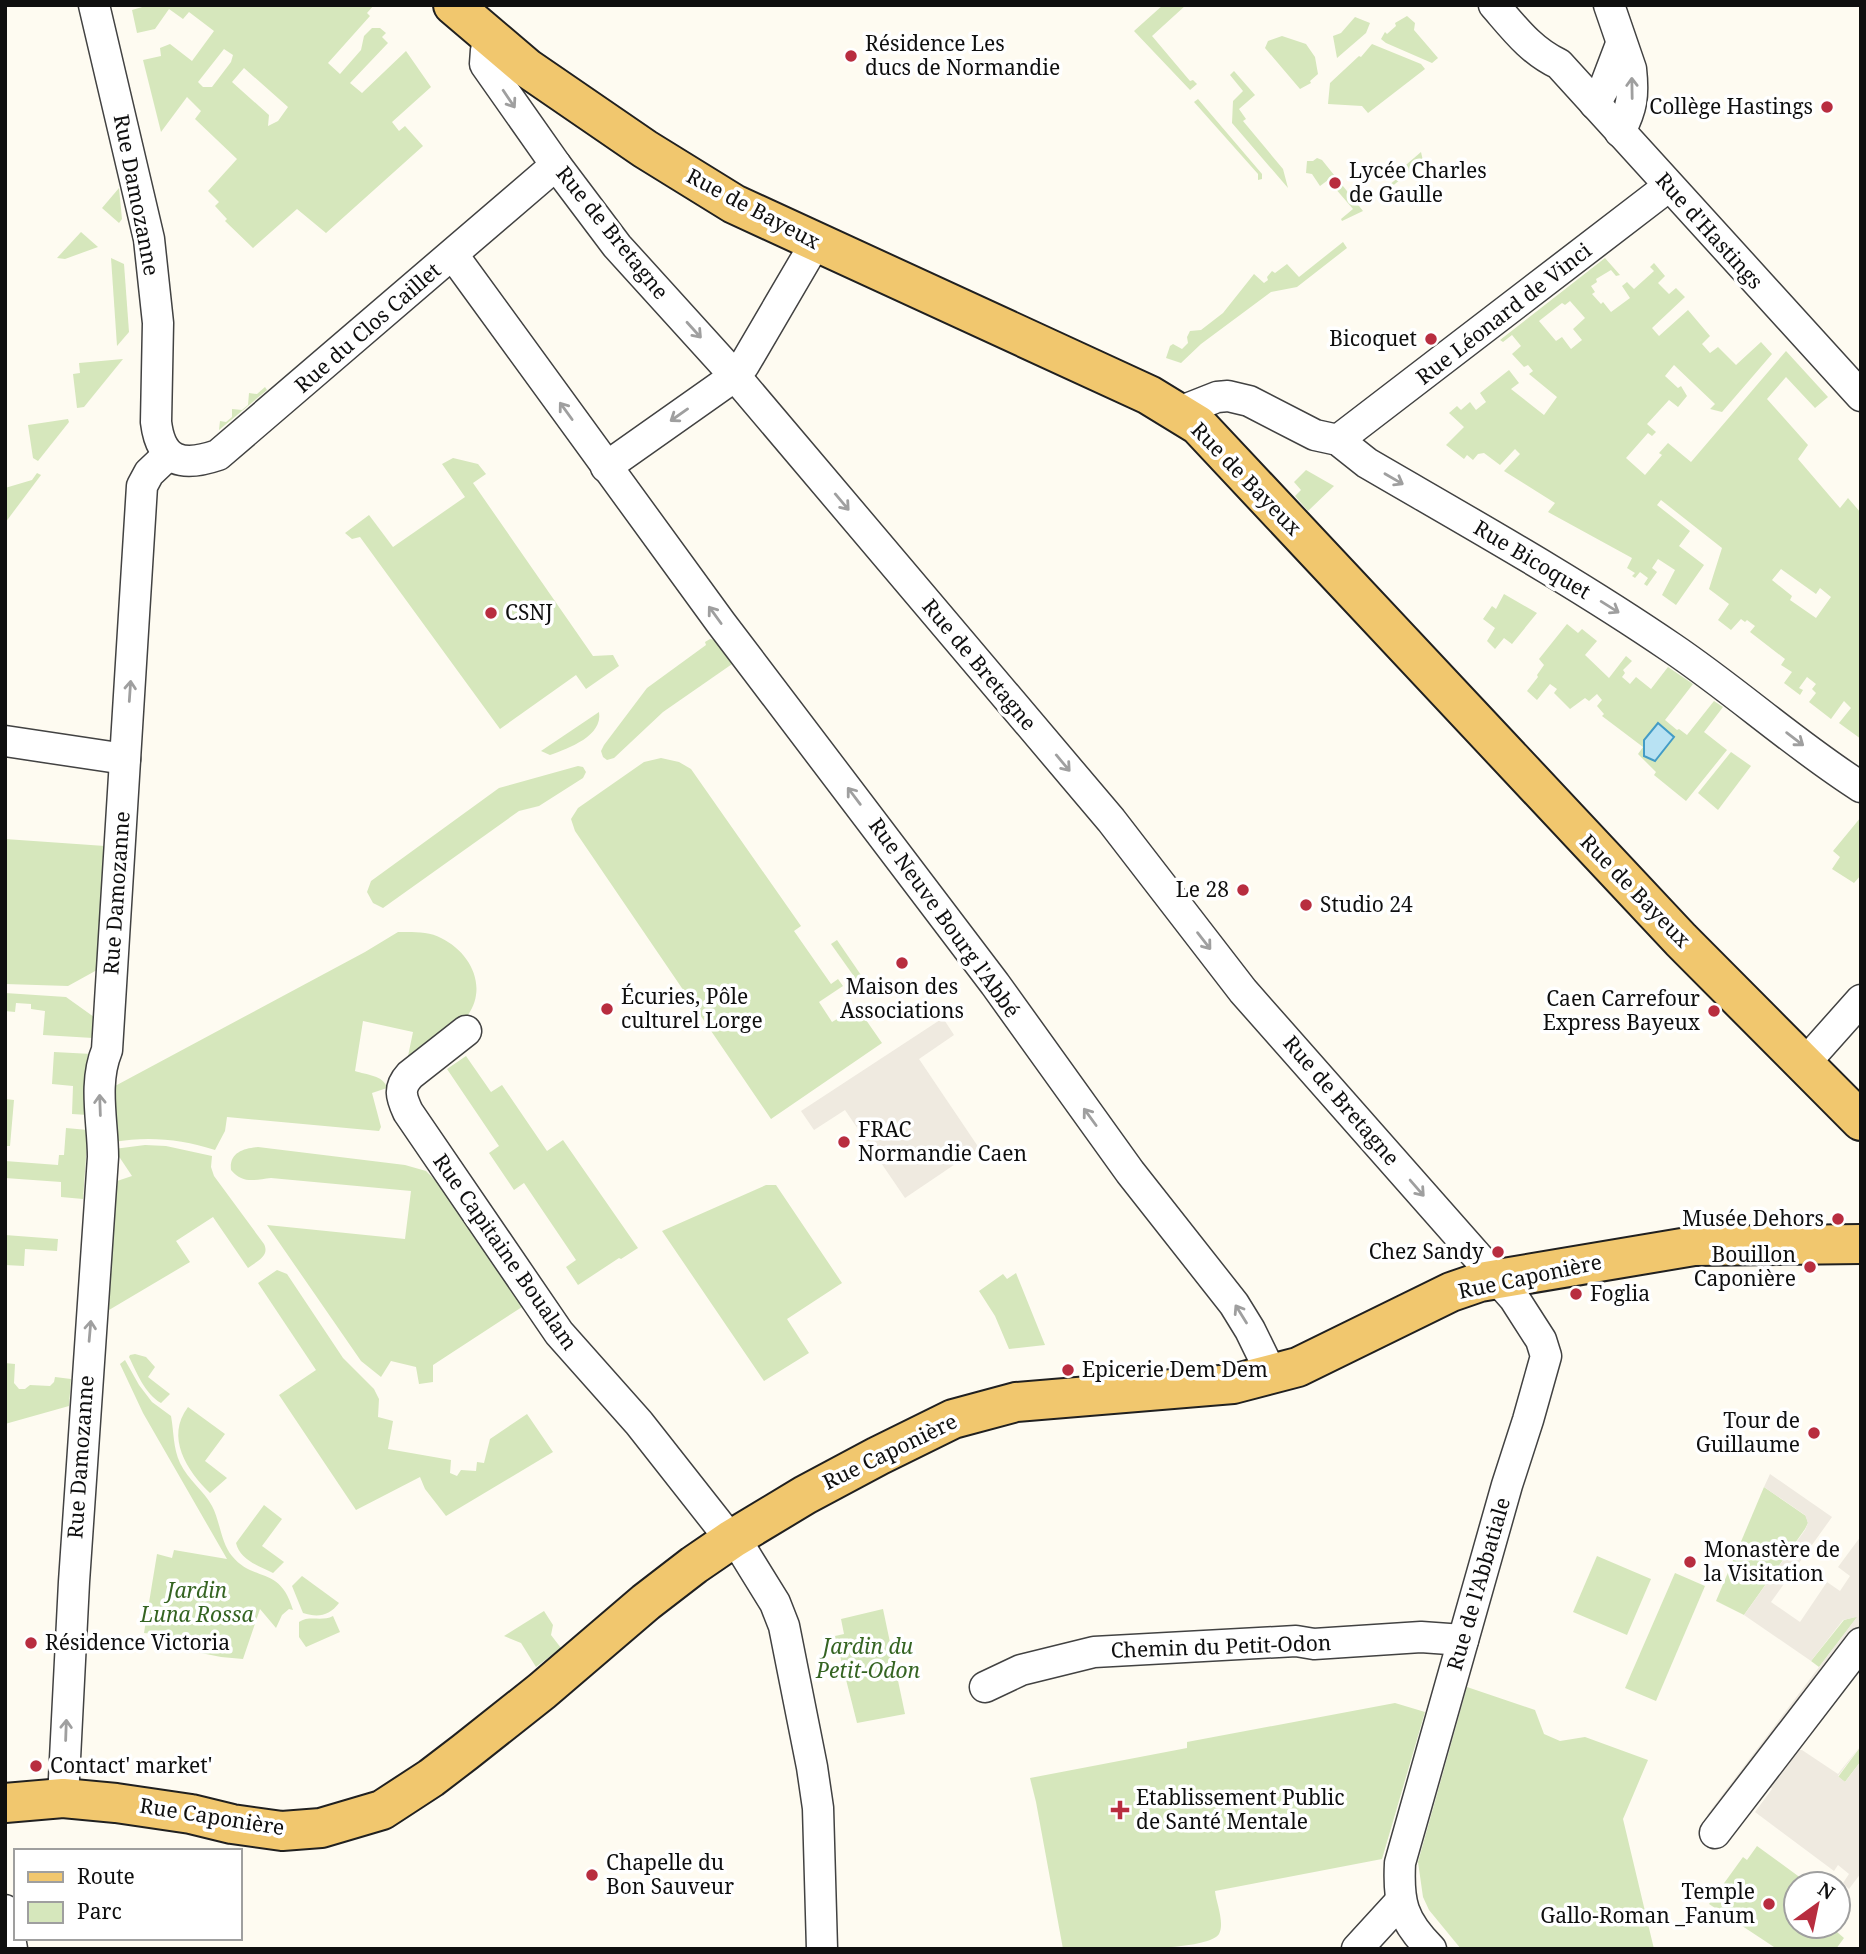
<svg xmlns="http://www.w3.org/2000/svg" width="1866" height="1954" font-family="'Noto Serif',serif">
<rect width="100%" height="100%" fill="#fefbf1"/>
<g fill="#d6e7bc" fill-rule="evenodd">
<path d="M149 5H374L367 13 370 16 328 63 340 74 361 50 364 36 372 28H380L386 33 382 37 388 43 350 83 362 93 406 51 431 87 392 122 399 131 405 126 423 146 326 233 297 209 253 248 225 221 227 219 215 206 219 202 208 191 237 159 195 119 201 111 187 97 161 132 143 60 161 56 160 48 170 44 192 61 214 31 189 12 183 19 169 9 155 29 137 33 132 10ZM224 49 233 55 231 62 212 87H203L198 82ZM244 68 288 107 278 121 268 126 269 115 232 82Z"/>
<polygon points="1163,5 1186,5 1152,36 1190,81 1193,80 1197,84 1190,90 1134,31"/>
<polygon points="1407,16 1415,23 1414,30 1438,58 1432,63 1386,43 1381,39 1385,32 1387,34 1396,26 1395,23"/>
<polygon points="1355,17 1370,23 1366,33 1337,58 1333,36 1341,33"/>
<polygon points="1282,36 1306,44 1315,57 1318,74 1310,81 1311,83 1300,89 1265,48 1268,41"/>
<polygon points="1372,44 1421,64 1425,69 1368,113 1362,106 1328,104 1330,83 1359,56 1361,57"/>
<polygon points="1234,71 1255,95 1239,109 1246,119 1243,121 1283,169 1288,188 1232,123 1233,101 1243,91 1230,75"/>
<polygon points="1198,99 1262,174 1262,179 1258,180 1258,174 1194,102"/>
<polygon points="1421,152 1423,161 1390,188 1388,186 1400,176 1400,170"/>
<polygon points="1317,158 1322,160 1363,211 1342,221 1341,219 1353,209 1328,180 1320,186 1312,174 1306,173 1307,161 1313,161"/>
<polygon points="119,188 122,219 119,223 102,208"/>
<polygon points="81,232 98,247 65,259 57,258"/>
<polygon points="1343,242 1347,248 1297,287 1271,292 1201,344 1181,363 1166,358 1170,346 1173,344 1182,349 1188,343 1187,337 1190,331 1201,330 1223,313 1254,274 1264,283 1268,280 1267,277 1272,271 1275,273 1287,264 1299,277"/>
<polygon points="111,258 124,264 129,332 117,346"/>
<path d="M1605 258 1620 275 1616 276 1611 270 1596 279 1597 282 1591 286 1595 292 1592 294 1601 304 1603 302 1611 312 1630 298 1622 286 1627 282 1634 289 1654 271 1650 267 1654 263 1665 276 1658 283 1669 294 1676 288 1685 297 1652 328 1659 336 1688 310 1710 336 1702 344 1710 353 1718 347 1736 365 1761 342 1772 354 1722 412 1710 409 1715 404 1674 365 1665 376 1678 388 1681 386 1687 396 1678 407 1669 400 1647 424 1656 432 1652 436 1648 433 1626 458 1645 475 1662 455 1659 453 1668 443 1691 462 1786 351 1828 397 1815 408 1786 377 1767 399 1808 445 1798 459 1840 508 1848 498 1861 513V739L1839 723 1851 708 1844 701 1831 719 1809 702 1816 693 1812 689 1816 684 1807 677 1799 688 1803 690 1800 695 1784 683 1792 672 1781 665 1785 659 1750 632 1755 626 1747 620 1745 622 1741 619 1731 630 1718 620 1729 604 1709 589 1722 548 1661 500 1657 505 1690 531 1679 546 1704 565 1676 605 1662 595 1675 570 1658 559 1652 568 1657 572 1647 586 1644 584 1648 578 1640 572 1635 578 1632 576 1635 573 1627 568 1632 558 1548 512 1555 503 1504 471 1520 454 1515 449 1500 465 1484 453 1478 454 1473 460 1467 455 1464 459 1446 445 1464 427 1449 413 1457 406 1461 410 1470 402 1476 410 1486 402 1480 393 1509 370 1519 383 1511 389 1544 415 1557 397 1529 374 1533 371 1528 365 1524 367 1512 354 1521 346 1512 335 1503 342 1500 340ZM1570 301 1585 318 1573 329 1582 340 1571 349 1562 337 1556 341 1539 321 1562 303 1565 305ZM1781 569 1816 594 1820 588 1831 597 1816 618 1790 600 1792 596 1772 580Z"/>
<polygon points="123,359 84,407 77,408 73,374 80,373 79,363"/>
<polygon points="265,387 267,390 219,430 220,421 226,422 232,417 232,409 242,410 248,405 249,393 257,394"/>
<polygon points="68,419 69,422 38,461 33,458 28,425"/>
<polygon points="453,458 478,464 486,474 473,483 593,656 613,655 619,666 586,689 576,675 500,729 360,537 352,539 345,533 369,515 393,547 465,497 442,464"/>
<polygon points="1306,470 1334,486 1308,511 1295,496 1301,490 1294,482"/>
<polygon points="37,473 41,475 5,523 5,488 32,480"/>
<polygon points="1504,594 1537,613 1512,644 1504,638 1495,649 1487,641 1495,628 1483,619 1492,606 1496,609"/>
<polygon points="1567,624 1578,633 1582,629 1597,641 1585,655 1609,678 1626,656 1632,661 1623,670 1625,673 1622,677 1630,684 1636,677 1651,689 1668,667 1693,684 1665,720 1677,730 1679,729 1687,735 1714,701 1723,707 1704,732 1727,750 1686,801 1654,775 1656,772 1638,754 1643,747 1602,716 1604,714 1597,706 1602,700 1597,694 1589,701 1585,698 1570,709 1554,693 1557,689 1550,684 1537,700 1527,691 1538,677 1537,675 1544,665 1539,659"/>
<polygon points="710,639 719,641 735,662 663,712 614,758 607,760 603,757 601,751 604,745 647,688 706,645 705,642"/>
<path d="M599 712C603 736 569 748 550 755L541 751Z"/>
<polygon points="1731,752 1751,766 1718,810 1698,793"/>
<polygon points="661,758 679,762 691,769 801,926 794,931 831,984 838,979 843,986 819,1002 832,1022 857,1007 882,1043 771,1119 575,831 571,819 578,808 644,762"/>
<polygon points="578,766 583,767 586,772 583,778 539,806 519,811 383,908 373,903 367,892 371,881 499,788"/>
<polygon points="1861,817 1861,875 1854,883 1832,869 1840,857 1833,851"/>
<polygon points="5,839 105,846 97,970 68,986 5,984"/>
<path d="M398 932C411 932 429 931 441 938 470 952 488 986 468 1015 460 1027 421 1051 407 1061L413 1032 363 1021 355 1071C366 1075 384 1075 387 1088L372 1093 381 1127 379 1131 227 1117 225 1131 215 1150C181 1139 148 1136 114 1142L115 1086 365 952Z"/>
<polygon points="837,940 863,978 858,982 831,944"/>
<polygon points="5,993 66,997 94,1017 93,1038 43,1035 45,1011 31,1009 31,1004 16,1003 15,1012 5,1011"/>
<polygon points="54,1052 92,1054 88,1115 72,1114 73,1086 52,1084"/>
<polygon points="466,1056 491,1092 502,1085 547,1151 563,1140 638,1248 621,1259 619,1258 578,1285 566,1267 576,1260 524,1183 514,1190 489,1153 499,1146 447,1069"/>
<polygon points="5,1099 14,1100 10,1146 5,1146"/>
<polygon points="66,1128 88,1130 83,1199 61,1197 61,1182 5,1178 5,1161 58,1165 59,1155 64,1155"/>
<path d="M145 1145 166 1146 212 1156 211 1167 214 1176 264 1244C270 1256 257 1261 248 1268L213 1217 176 1241 190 1262 109 1310 114 1182 132 1176 114 1149Z"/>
<path d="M258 1147 405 1165 426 1171 443 1188 522 1307 433 1365V1382L419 1384 416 1367 391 1361 381 1377 361 1361 267 1225 405 1239 411 1191 271 1178C254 1180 243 1184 231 1170 229 1153 243 1148 258 1147Z"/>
<polygon points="766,1185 776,1185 842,1283 787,1319 809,1353 764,1381 662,1231"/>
<polygon points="5,1235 58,1239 57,1251 25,1249 24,1266 5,1265"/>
<polygon points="277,1270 287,1274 343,1358 374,1389 379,1399 378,1417 393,1421 388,1449 451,1460 450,1473 457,1476 461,1470 476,1471 477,1462 484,1463 490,1439 527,1414 553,1452 446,1516 425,1489 420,1477 356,1510 279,1395 316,1370 258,1283"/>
<polygon points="1016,1273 1045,1345 1009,1349 995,1316 979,1291 1003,1274 1007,1279"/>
<path d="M135 1354 146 1357 155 1367 148 1377 170 1394 161 1403C145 1394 137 1373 129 1357L130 1355Z"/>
<path d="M125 1360 139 1385 152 1402 171 1416C174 1432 173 1448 180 1463 188 1480 204 1491 212 1506 220 1521 221 1543 232 1556 254 1583 280 1565 293 1610L289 1609 282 1615 276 1628 260 1609 243 1659 221 1657 161 1645 162 1635 144 1633 157 1554 172 1558 174 1550 227 1559 143 1413 120 1364Z"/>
<polygon points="5,1363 15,1364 14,1383 19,1389 25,1389 30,1385 50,1386 54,1382 55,1377 71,1379 69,1406 5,1424"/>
<path d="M188 1407 225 1434 205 1461 227 1478 210 1493C187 1471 165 1437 188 1407Z"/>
<polygon points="1764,1487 1806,1516 1808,1523 1805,1529 1744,1615 1716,1601"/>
<path d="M264 1505 282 1519 262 1546 284 1562 273 1573C259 1566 240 1560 236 1543Z"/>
<polygon points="1597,1556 1651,1579 1627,1635 1573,1612"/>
<polygon points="1675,1573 1705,1586 1656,1701 1625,1688"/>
<path d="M302 1576 339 1603C329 1616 318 1618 303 1613L292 1586Z"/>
<polygon points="883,1609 905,1714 857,1723 835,1636 844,1634 841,1619"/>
<polygon points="544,1611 553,1625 551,1635 561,1648 536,1667 521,1643 504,1636"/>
<path d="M333 1616 340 1632 306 1647 299 1637V1622C309 1615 322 1622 333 1616Z"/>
<polygon points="1858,1616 1819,1667 1811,1661 1844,1620"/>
<polygon points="1467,1687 1535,1710 1544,1734 1560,1741 1585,1737 1648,1760 1623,1819 1654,1949 1461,1949 1429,1910 1423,1897 1418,1862"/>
<path d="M1395 1703 1425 1712 1382 1859 1215 1891C1216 1902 1225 1923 1219 1934 1206 1953 1089 1949 1063 1949L1036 1802 1030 1778 1187 1748V1742Z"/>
<polygon points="1861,1746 1861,1761 1845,1782 1838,1777"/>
<polygon points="1757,1846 1809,1884 1796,1884 1796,1926 1835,1926 1837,1932 1844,1938 1836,1949 1777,1949 1709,1904 1743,1857 1747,1860"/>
</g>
<g fill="#efeae0">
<polygon points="943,1018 954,1035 919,1059 979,1148 905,1198 845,1110 814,1130 801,1111"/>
<polygon points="1770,1474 1832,1517 1771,1602 1800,1622 1827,1582 1840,1591 1850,1576 1838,1567 1861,1536 1861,1631 1715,1821 1707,1815 1857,1617 1843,1620 1811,1661 1744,1615 1805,1530 1808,1523 1805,1515 1764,1487"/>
<polygon points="1861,1745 1838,1776 1845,1782 1861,1761 1861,1873 1849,1889 1843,1883 1849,1874 1838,1865 1834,1871 1755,1812 1772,1789 1770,1786 1798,1750 1802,1750 1838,1774"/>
</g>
<polygon fill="#b8e2f3" stroke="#439cc6" stroke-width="2" points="1658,723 1674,737 1655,761 1644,756 1644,740"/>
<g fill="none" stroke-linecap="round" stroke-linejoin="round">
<g stroke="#424242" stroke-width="33">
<g id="minor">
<path d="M94 5 149 239 158 323 156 422C161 463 183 467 218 455L556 165"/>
<path d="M1494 5C1514 28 1531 51 1559 64L1861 396"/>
<path d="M1609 5 1631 69C1634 96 1632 108 1620 132"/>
<path d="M492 40 486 50 485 64 556 165 617 246 735 376 1111 820 1243 991 1514 1298 1541 1340 1546 1356 1528 1420 1507 1485 1400 1863C1398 1902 1402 1920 1431 1949"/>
<polyline points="1595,104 1605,86 1621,44"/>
<polyline points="453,255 721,623 995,984 1130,1172 1234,1304 1250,1330 1272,1375"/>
<path d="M1179 412 1217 397 1228 396 1249 401 1315 435 1338 440 1367 463C1470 523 1574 581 1672 648 1737 692 1795 745 1861 787"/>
<polyline points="1338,440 1669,186"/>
<polyline points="606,467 735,376 744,365 809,254 813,242"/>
<polyline points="5,741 125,759"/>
<path d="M466 1031 410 1075C398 1088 401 1097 408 1112L559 1333 639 1423 724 1531 741 1548 775 1603 784 1626 812 1767 818 1808 822 1949"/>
<polyline points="1804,1064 1861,1000"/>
<polyline points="985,1687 1021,1670 1094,1652 1296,1641 1314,1644 1421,1637 1463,1640"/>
<path d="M63 1798 74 1582 103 1157C103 1122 93 1084 107 1050L142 486 149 473 168 455"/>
<polyline points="1715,1833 1861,1643"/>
<polyline points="5,1910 12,1949"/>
<polyline points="1357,1949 1400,1902"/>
</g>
</g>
<g stroke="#202020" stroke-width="42">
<g id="major">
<polyline points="453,5 527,68 645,149 734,204 1149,395 1198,425 1681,940 1861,1121"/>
<polyline points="5,1803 63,1798 116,1803 191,1814 232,1824 282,1831 321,1828 382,1810 431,1778 465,1752 542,1691 646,1602 694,1565 732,1539 805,1495 878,1456 953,1419 1016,1402 1233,1384 1298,1367 1451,1292 1480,1282 1694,1246 1861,1244"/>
</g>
</g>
<use href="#minor" stroke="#fff" stroke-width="30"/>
<use href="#major" stroke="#f1c76e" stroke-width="38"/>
</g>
<defs><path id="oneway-shaft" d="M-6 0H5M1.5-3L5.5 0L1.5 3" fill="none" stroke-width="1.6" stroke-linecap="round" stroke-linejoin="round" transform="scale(1.75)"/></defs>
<g stroke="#9f9f9f">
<use href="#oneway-shaft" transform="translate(1632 88) rotate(-91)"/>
<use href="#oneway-shaft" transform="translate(509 99) rotate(56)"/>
<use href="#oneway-shaft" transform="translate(694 330) rotate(48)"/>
<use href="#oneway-shaft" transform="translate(566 411) rotate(-126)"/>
<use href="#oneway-shaft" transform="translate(679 415) rotate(145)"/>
<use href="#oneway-shaft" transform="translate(1394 479) rotate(30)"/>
<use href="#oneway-shaft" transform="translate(842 502) rotate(50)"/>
<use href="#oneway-shaft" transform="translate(1610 607) rotate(32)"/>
<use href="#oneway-shaft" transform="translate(715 615) rotate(-126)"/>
<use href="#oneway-shaft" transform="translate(130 691) rotate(-86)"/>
<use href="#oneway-shaft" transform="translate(1795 739) rotate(37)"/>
<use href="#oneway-shaft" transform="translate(1063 763) rotate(50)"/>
<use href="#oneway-shaft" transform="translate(854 796) rotate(-127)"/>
<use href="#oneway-shaft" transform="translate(1204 941) rotate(52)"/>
<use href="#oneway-shaft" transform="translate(100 1105) rotate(-92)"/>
<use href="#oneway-shaft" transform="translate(1090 1117) rotate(-126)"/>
<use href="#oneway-shaft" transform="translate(1417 1188) rotate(49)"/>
<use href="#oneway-shaft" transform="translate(1241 1314) rotate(-122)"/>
<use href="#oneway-shaft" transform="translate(90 1331) rotate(-85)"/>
<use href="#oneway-shaft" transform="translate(66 1730) rotate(-88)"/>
</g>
<g fill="#b82d3f" stroke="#fff" stroke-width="2.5">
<circle cx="851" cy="56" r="7"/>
<circle cx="1827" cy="107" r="7"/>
<circle cx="1335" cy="183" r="7"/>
<circle cx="1431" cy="339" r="7"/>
<circle cx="491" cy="613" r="7"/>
<circle cx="1243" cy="890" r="7"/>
<circle cx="1306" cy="905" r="7"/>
<circle cx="902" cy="963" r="7"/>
<circle cx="607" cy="1009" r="7"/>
<circle cx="1714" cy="1011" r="7"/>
<circle cx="844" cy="1142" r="7"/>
<circle cx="1838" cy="1219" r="7"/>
<circle cx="1498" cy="1252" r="7"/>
<circle cx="1810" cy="1267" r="7"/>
<circle cx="1576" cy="1294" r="7"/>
<circle cx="1068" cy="1370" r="7"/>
<circle cx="1814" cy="1433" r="7"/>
<circle cx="1690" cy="1562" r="7"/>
<circle cx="31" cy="1643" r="7"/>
<circle cx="36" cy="1766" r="7"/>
<path d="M1116.5 1799.5h7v7h7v7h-7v7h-7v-7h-7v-7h7z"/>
<circle cx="592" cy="1875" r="7"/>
<circle cx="1769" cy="1904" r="7"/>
</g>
<g text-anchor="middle" stroke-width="7" stroke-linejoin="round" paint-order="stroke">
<g font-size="21" fill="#0f0f0f" stroke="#fff" text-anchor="start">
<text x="865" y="51">Résidence Les<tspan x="865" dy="24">ducs de Normandie</tspan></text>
<text x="1813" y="114" text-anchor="end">Collège Hastings</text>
<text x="1349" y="178">Lycée Charles<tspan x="1349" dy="24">de Gaulle</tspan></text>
<text x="1417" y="346" text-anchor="end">Bicoquet</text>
<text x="505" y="620">CSNJ</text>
<text x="1229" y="897" text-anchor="end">Le 28</text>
<text x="1320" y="912">Studio 24</text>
<text x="902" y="994" text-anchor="middle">Maison des<tspan x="902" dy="24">Associations</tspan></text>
<text x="621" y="1004">Écuries, Pôle<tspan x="621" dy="24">culturel Lorge</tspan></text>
<text x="1700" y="1006" text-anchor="end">Caen Carrefour<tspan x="1700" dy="24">Express Bayeux</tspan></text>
<text x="858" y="1137">FRAC<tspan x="858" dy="24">Normandie Caen</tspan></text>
<text x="1824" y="1226" text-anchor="end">Musée Dehors</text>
<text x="1484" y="1259" text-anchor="end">Chez Sandy</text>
<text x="1796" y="1262" text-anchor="end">Bouillon<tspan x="1796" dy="24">Caponière</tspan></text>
<text x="1590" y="1301">Foglia</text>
<text x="1082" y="1377">Epicerie Dem Dem</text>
<text x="1800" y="1428" text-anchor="end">Tour de<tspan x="1800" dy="24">Guillaume</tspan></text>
<text x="1704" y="1557">Monastère de<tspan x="1704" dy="24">la Visitation</tspan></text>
<text x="45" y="1650">Résidence Victoria</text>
<text x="50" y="1773">Contact' market'</text>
<text x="1136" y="1805">Etablissement Public<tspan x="1136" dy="24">de Santé Mentale</tspan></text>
<text x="606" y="1870">Chapelle du<tspan x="606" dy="24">Bon Sauveur</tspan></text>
<text x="1755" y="1899" text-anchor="end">Temple<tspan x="1755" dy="24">Gallo-Roman _Fanum</tspan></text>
</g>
<g font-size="21" fill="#0f0f0f" stroke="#fff">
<text transform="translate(136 195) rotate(79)" y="7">Rue Damozanne</text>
<text transform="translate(753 209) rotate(28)" y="7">Rue de Bayeux</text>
<text transform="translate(1709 231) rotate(48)" y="7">Rue d'Hastings</text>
<text transform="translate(612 233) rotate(51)" y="7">Rue de Bretagne</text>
<text transform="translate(1504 314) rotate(-38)" y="7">Rue Léonard de Vinci</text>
<text transform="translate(368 328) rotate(-41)" y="7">Rue du Clos Caillet</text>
<text transform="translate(1246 479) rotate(46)" y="7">Rue de Bayeux</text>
<text transform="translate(1532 560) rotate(31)" y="7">Rue Bicoquet</text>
<text transform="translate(979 665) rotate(50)" y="7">Rue de Bretagne</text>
<text transform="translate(1635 891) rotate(46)" y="7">Rue de Bayeux</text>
<text transform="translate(117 893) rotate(-86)" y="7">Rue Damozanne</text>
<text transform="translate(944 918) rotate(54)" y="7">Rue Neuve Bourg l'Abbé</text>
<text transform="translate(1341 1101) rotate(49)" y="7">Rue de Bretagne</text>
<text transform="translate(505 1252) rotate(55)" y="7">Rue Capitaine Boualam</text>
<text transform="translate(1530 1277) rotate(-12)" y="7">Rue Caponière</text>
<text transform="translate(890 1452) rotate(-26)" y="7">Rue Caponière</text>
<text transform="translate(81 1457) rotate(-86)" y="7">Rue Damozanne</text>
<text transform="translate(1479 1584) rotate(-74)" y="7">Rue de l'Abbatiale</text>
<text transform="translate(1221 1647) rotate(-2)" y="7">Chemin du Petit-Odon</text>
<text transform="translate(212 1817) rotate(9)" y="7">Rue Caponière</text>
</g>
<g font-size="21" font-style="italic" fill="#356422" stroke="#fff">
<text x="197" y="1598">Jardin<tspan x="197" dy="24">Luna Rossa</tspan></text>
<text x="868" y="1654">Jardin du<tspan x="868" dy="24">Petit-Odon</tspan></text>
</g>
</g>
<rect width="1866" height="1954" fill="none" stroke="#0f0f0f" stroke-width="14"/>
<rect x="14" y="1849" width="228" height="91" fill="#ffffff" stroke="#9f9f9f" stroke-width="2"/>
<rect x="28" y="1872" width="35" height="10" fill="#f1c76e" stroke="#9f9f9f" stroke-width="2"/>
<text x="77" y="1884" font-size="21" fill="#0f0f0f">Route</text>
<rect x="28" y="1902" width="35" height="21" fill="#d6e7bc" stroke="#9f9f9f" stroke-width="2"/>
<text x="77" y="1919" font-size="21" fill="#0f0f0f">Parc</text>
<g transform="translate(1817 1905) rotate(33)"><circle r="33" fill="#ffffff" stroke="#9f9f9f" stroke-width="2"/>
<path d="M0-5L12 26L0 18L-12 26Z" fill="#b82d3f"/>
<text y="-10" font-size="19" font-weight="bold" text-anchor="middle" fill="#0f0f0f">N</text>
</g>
</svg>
